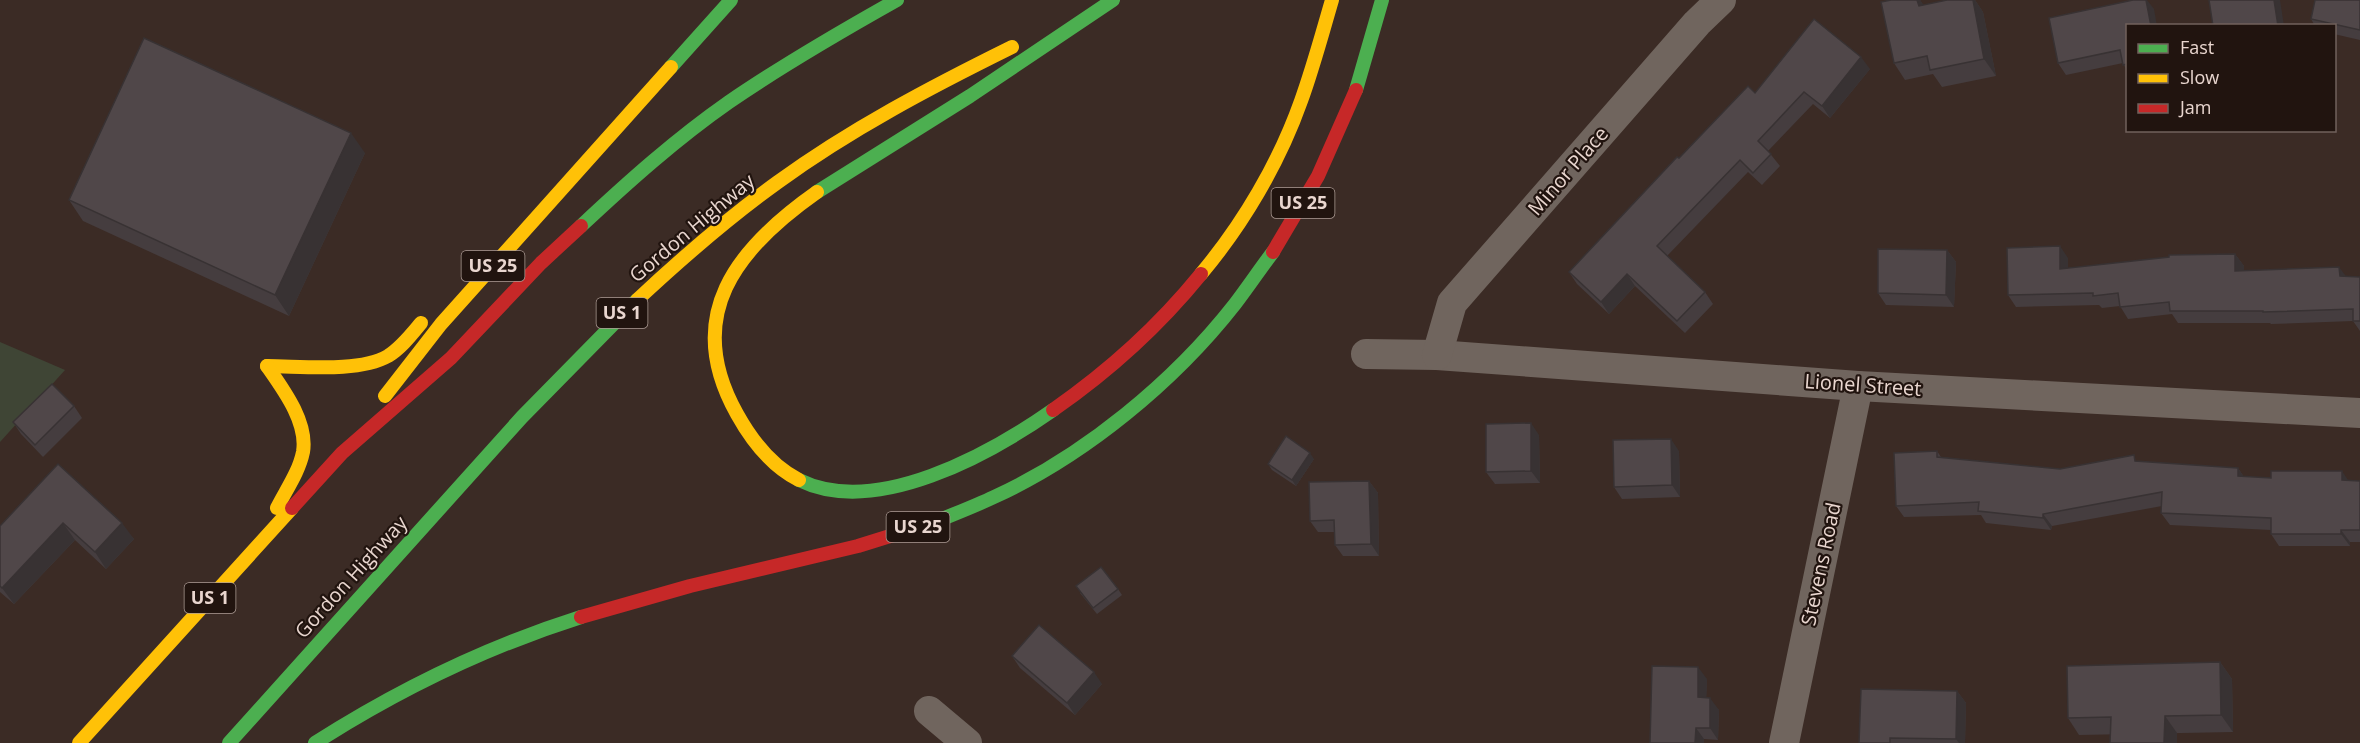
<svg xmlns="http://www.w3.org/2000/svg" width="2360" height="743" font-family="'Open Sans',sans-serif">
<rect width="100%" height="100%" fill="#3b2b25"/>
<polygon fill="#3f4535" points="0,342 65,370 0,442"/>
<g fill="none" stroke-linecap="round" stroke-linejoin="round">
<g stroke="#70655e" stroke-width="30">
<polyline points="1366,354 1437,355 1858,386 2360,413"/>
<polyline points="1437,355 1452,303 1697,23 1721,0"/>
<polyline points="929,711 967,743"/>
<polyline points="1784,743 1858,386"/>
</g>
<g stroke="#4caf50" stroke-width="14">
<polyline points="671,67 731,0"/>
<polyline points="1356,90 1382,0"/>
<polyline points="817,192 970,96 1113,0"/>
<path d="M581 226C628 182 676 139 729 102 783 65 840 32 897 0"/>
<path d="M799 480C876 518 990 454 1053 410"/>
<path d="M935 522C954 514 975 506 994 497 1084 456 1174 382 1235 304 1248 287 1260 269 1273 252"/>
<polyline points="229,743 522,417 637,300"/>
<path d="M315 743C398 690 486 647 581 617"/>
</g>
<g stroke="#ffc107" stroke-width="14">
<path d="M1201 274C1243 224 1279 163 1301 101 1313 68 1322 34 1332 0"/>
<path d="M637 300C682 258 728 218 778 182 851 129 931 87 1012 47"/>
<path d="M267 366C301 366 358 373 388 356 401 348 411 335 421 323"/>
<path d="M267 366C283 389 308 422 303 452 299 472 286 490 277 508"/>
<polyline points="385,396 441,324 671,67"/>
<path d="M799 480C771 466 752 441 737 414 682 316 736 249 817 192"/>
<polyline points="79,743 292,508"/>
</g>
<g stroke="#c62828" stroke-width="14">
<polyline points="1273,252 1318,176 1356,90"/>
<path d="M1053 410C1109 371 1158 327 1201 274"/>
<polyline points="292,508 342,453 451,358 541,263 581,226"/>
<polyline points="581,617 690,586 858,546 935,522"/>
</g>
</g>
<g fill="#453d3f">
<polygon points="1891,0 1920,0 1923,5 1947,0 1975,0 1983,12 1996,76 1942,87 1933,74 1905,80 1894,63"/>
<polygon points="2360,0 2360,40 2334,34 2334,26 2315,26 2311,19"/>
<polygon points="2154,9 2127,26 2127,71 2123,63 2066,75 2058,63"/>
<polygon points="1870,69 1830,118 1813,104 1768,151 1780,166 1762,185 1748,172 1667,256 1705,292 1713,304 1685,333 1635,286 1609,314 1577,284 1569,272 1679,158 1755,93"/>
<polygon points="365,153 289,316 83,221 69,200"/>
<polygon points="1947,250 1956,262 1954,307 1886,305 1878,293"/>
<polygon points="2235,254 2244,266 2244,271 2360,277 2360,331 2353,321 2271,324 2270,323 2178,323 2172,314 2128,319 2120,306 2102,308 2099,305 2016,307 2008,295 2068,258 2068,268"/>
<polygon points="74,406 82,418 43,457 21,434 13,422"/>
<polygon points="1539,435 1540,483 1495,484 1486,472"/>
<polygon points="1679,451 1680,497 1622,499 1614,487"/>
<polygon points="1937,451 1941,457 2060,469 2138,462 2238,468 2244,477 2360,481 2360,542 2350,542 2350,546 2279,546 2271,534 2271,530 2170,525 2161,513 2162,506 2052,526 2051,530 1986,523 1981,515 1904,517 1896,506"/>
<polygon points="1314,459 1296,486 1272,470 1268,464"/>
<polygon points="58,464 134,539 106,569 75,540 14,604 0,592 0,526"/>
<polygon points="1369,481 1378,493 1379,556 1343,556 1335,545 1334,532 1318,532 1310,521"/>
<polygon points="1118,589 1122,595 1097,614 1080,593"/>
<polygon points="1012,656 1102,684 1075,715 1020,668"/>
<polygon points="2220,662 2232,679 2233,732 2079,735 2068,718"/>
<polygon points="1707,679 1706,698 1719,710 1718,740 1704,739 1704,743 1650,743"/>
<polygon points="1957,691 1966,703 1965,743 1859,743"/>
</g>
<g fill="#383233">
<polygon points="1917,0 1920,0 1928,11 1919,6"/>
<polygon points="1973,0 1975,0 1983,12 1996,76 1984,59"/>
<polygon points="2146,0 2147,0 2154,9 2157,26 2151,26"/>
<polygon points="2274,0 2280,0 2284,26 2278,26"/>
<polygon points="1861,57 1870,69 1830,118 1822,106"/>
<polygon points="351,133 365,153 289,316 275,295"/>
<polygon points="2060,246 2068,258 2068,280 2060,269"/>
<polygon points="1947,250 1956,262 1954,307 1946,295"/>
<polygon points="2235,254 2244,266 2244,283 2235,271"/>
<polygon points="2339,267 2348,279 2340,276"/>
<polygon points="1627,274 1635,286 1609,314 1601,302"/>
<polygon points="1531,423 1539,435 1540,483 1531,471"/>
<polygon points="1671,439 1679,451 1680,497 1672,485"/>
<polygon points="1310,453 1314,459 1296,486 1292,480"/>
<polygon points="2238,468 2246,480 2238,476"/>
<polygon points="2342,471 2350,483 2342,480"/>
<polygon points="1369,481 1378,493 1379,556 1371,544"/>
<polygon points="2043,514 2052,526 2051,530 2043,518"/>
<polygon points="63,523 75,540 14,604 2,588"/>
<polygon points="122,523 134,539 106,569 95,552"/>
<polygon points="2341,530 2350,542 2350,546 2341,534"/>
<polygon points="2220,662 2232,679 2233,732 2221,715"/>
<polygon points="1698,667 1707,679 1706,709 1698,697"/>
<polygon points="1094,672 1102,684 1075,715 1067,703"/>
<polygon points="1957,691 1966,703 1965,743 1959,743 1956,739"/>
<polygon points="1710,698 1719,710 1718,740 1710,728"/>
<polygon points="2165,716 2177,733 2177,743 2164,743"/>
<polygon points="1696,728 1704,739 1704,743 1695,743"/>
</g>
<g fill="#504749" stroke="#383233" stroke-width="1.5">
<polygon points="1891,0 1917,0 1919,6 1947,0 1973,0 1984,59 1930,70 1927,56 1894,63 1881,2"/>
<polygon points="2133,0 2146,0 2151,26 2127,26 2127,64 2123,65 2120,50 2058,63 2049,18"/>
<polygon points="2209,0 2274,0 2278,26 2213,26"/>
<polygon points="2315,0 2360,0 2360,30 2311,19"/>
<polygon points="1814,19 1861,57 1822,106 1804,92 1758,141 1771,154 1753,173 1740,160 1657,246 1705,292 1677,321 1627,274 1601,302 1569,272 1677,157 1679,158 1748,86 1755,93"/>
<polygon points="144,38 351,133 275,295 69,200"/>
<polygon points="2060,246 2060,269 2169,257 2169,255 2235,254 2235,271 2339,267 2340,276 2360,277 2360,321 2353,321 2353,309 2263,312 2263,311 2170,311 2169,302 2120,307 2118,293 2093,296 2093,293 2008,295 2007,248"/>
<polygon points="1878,249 1947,250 1946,295 1878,293"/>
<polygon points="52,384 74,406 35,445 13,422"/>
<polygon points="1531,423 1531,471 1486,472 1486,424"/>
<polygon points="1286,436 1310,453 1292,480 1268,464"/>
<polygon points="1671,439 1672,485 1614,487 1613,440"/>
<polygon points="1937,451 1937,457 2060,469 2134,455 2135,461 2238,468 2238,476 2271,478 2271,471 2342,471 2342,480 2360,481 2360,530 2341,530 2341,534 2271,534 2271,518 2161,513 2162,492 2043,514 2043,518 1978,511 1979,502 1896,506 1894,453"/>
<polygon points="58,464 122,523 95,552 63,523 2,588 0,586 0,526"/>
<polygon points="1369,481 1371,544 1335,545 1334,520 1310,521 1309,482"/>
<polygon points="1101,567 1118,589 1093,608 1076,586"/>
<polygon points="1039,625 1094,672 1067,703 1012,656"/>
<polygon points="2220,662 2221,715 2165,716 2164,743 2110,743 2111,717 2068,718 2067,666"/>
<polygon points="1652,666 1698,667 1698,697 1710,698 1710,728 1696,728 1695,743 1650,743"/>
<polygon points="1861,689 1957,691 1956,739 1890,738 1890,743 1859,743"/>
</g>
<g text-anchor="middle" stroke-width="4.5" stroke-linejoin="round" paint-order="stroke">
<g fill="#21140f" stroke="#ad9c95" stroke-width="1.5">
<rect x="1271.5" y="188" width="63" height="30" rx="4.5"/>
<rect x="461.5" y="251" width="63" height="30" rx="4.5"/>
<rect x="596.5" y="298" width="51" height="30" rx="4.5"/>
<rect x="886.5" y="512" width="63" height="30" rx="4.5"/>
<rect x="184.5" y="583" width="51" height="30" rx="4.5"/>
</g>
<g font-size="18" font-weight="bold" fill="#e9d6cf">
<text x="1303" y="209">US 25</text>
<text x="493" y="272">US 25</text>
<text x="622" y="319">US 1</text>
<text x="918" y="533">US 25</text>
<text x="210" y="604">US 1</text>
</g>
<g font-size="20" fill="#e9d6cf" stroke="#21140f">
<text transform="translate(1568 171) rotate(-49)" y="7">Minor Place</text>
<text transform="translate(692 228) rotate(-40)" y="7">Gordon Highway</text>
<text transform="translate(1863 385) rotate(4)" y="7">Lionel Street</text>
<text transform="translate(1821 564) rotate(-78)" y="7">Stevens Road</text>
<text transform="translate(351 577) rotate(-48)" y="7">Gordon Highway</text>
</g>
</g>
<rect x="2126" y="24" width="210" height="108" fill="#21140f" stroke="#71625c" stroke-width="1.5"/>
<rect x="2138" y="44" width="30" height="9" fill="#4caf50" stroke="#71625c" stroke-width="1.5"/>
<text x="2180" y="54" font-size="18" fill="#e9d6cf">Fast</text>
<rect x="2138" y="74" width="30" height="9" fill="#ffc107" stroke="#71625c" stroke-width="1.5"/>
<text x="2180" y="84" font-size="18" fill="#e9d6cf">Slow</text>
<rect x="2138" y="104" width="30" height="9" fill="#c62828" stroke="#71625c" stroke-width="1.5"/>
<text x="2180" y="114" font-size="18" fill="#e9d6cf">Jam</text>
</svg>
